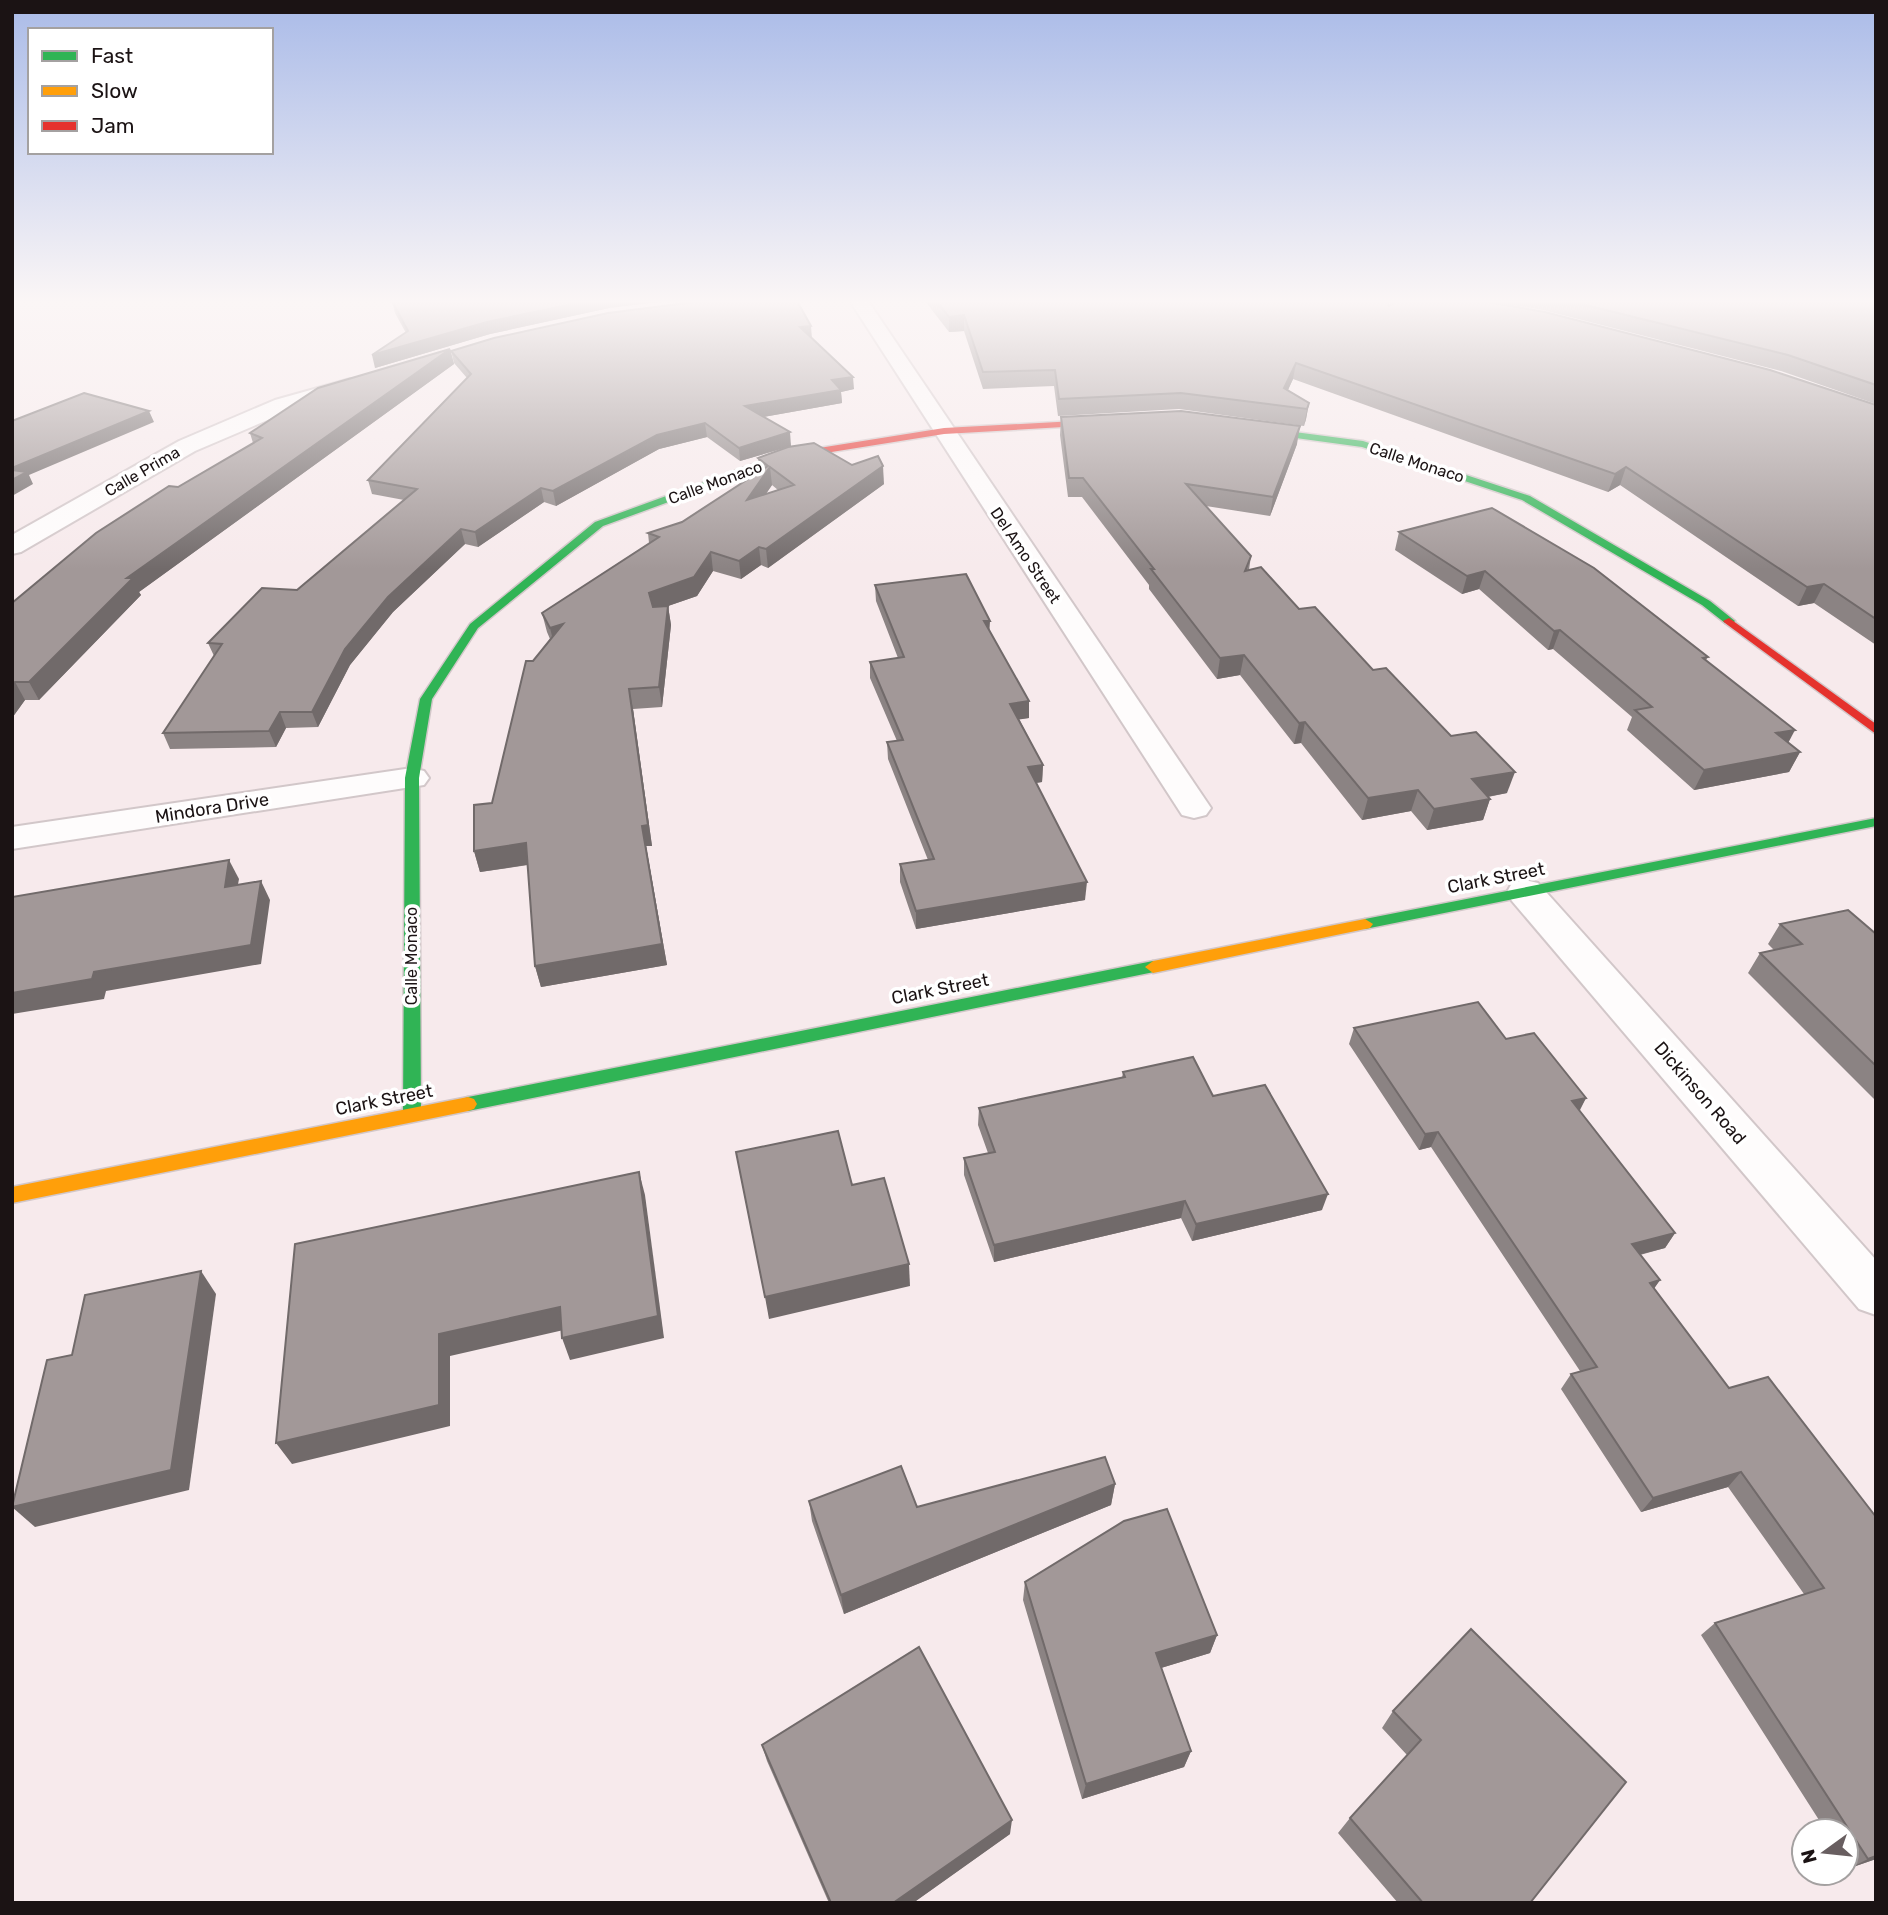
<svg xmlns="http://www.w3.org/2000/svg" width="1888" height="1915" font-family="Rubik,sans-serif">
<rect width="100%" height="100%" fill="#f7eaec"/>
<g fill="none" stroke-linecap="round" stroke-linejoin="round">
<g stroke="#d2c7c9" stroke-width="4">
<g id="street">
<polygon points="850,301 868,301 1211,808 1206,815 1194,818 1182,815"/>
<polygon points="350,379 358,380 361,385 358,390 291,410 195,451 21,552 12,554 12,535 179,441 275,400"/>
<polygon points="412,768 424,771 429,778 424,785 12,849 12,827"/>
<polygon points="1525,880 1538,883 1876,1260 1876,1315 1859,1309 1512,901 1507,892 1512,883"/>
</g>
</g>
<g stroke="#d2c7c9" stroke-width="3">
<g id="fast">
<polygon points="1248,426 1363,441 1530,496 1710,601 1735,621 1733,623 1725,623 1702,605 1522,500 1362,447 1245,431 1245,427"/>
<polygon points="819,448 822,449 822,453 786,459 603,526 478,628 432,699 419,778 421,1114 418,1119 412,1121 406,1119 403,1114 405,778 420,699 470,624 595,522 781,454"/>
<polygon points="1876,818 1876,826 1365,929 1357,924 1365,919"/>
<polygon points="1153,961 1161,967 1159,971 468,1111 462,1109 459,1104 462,1099 468,1097"/>
</g>
</g>
<g stroke="#d2c7c9" stroke-width="3">
<g id="slow">
<polygon points="1365,919 1373,924 1370,928 1153,973 1145,967 1153,961"/>
<polygon points="468,1097 474,1099 477,1104 474,1109 468,1111 12,1203 12,1187"/>
</g>
</g>
<g stroke="#d2c7c9" stroke-width="3">
<g id="jam">
<polygon points="1112,419 1117,422 1115,424 944,434 819,454 814,451 819,448 944,428"/>
<polygon points="1729,618 1876,724 1876,734 1725,623 1723,621"/>
</g>
</g>
<use href="#street" fill="#fefcfc" fill-rule="evenodd"/>
<use href="#fast" fill="#30b455" fill-rule="evenodd"/>
<use href="#slow" fill="#ff9f0a" fill-rule="evenodd"/>
<use href="#jam" fill="#e5322d" fill-rule="evenodd"/>
</g>
<g fill="#8b8383" fill-rule="evenodd">
<polygon points="392,301 609,308 490,334 375,368 406,333 395,313"/>
<polygon points="925,301 1387,301 1389,306 1876,405 1876,645 1814,603 1798,606 1620,485 1608,492 1293,379 1288,390 1309,403 1306,419 1304,426 1179,409 1058,416 1054,386 983,389 964,331 949,332"/>
<polygon points="1485,301 1876,301 1876,404 1781,371 1543,310"/>
<polygon points="812,338 854,389 841,392 842,403 763,417 791,446 740,461 707,437 659,449 556,506 544,502 478,547 465,544 393,612 350,665 318,727 286,728 276,747 170,749 163,733 214,656 208,643 297,590 404,500 372,494 368,480 467,378 454,363 451,351"/>
<polygon points="450,349 454,364 139,592 141,595 39,700 25,700 12,718 12,603 178,487 253,443 250,433"/>
<polygon points="1061,417 1297,444 1270,516 1206,506 1251,556 1249,570 1299,609 1451,736 1507,793 1488,797 1490,799 1483,820 1427,830 1411,811 1362,820 1301,743 1294,744 1240,675 1217,679 1149,589 1149,585 1082,497 1068,497 1060,435"/>
<path d="M758 458 884 484 768 568 761 565 741 579 713 571 697 596 668 606 671 625 662 707 633 709 652 846H646L667 965 541 987 535 966 528 865 480 872 474 851 492 803 533 661 550 639 547 632 542 613 649 543 648 533 682 522 759 472ZM772 485 778 490 766 494Z"/>
<polygon points="1399,532 1708,657 1706,660 1788,743 1800,752 1789,772 1694,790 1627,730 1632,717 1553,649 1548,650 1479,589 1462,594 1395,550"/>
<polygon points="875,585 989,631 1029,718 1019,719 1043,765 1042,782 1036,783 1085,900 916,929 900,882 900,864 928,860 888,759 887,742 897,741 870,678 870,662 898,658 876,601"/>
<polygon points="1780,924 1876,934 1876,1101 1748,973 1760,953 1774,950 1768,944"/>
<polygon points="1354,1028 1506,1039 1586,1098 1579,1110 1675,1233 1665,1248 1640,1255 1660,1280 1654,1288 1729,1388 1876,1517 1876,1859 1850,1868 1846,1862 1846,1831 1826,1831 1701,1635 1715,1623 1804,1594 1728,1487 1641,1512 1561,1389 1571,1374 1580,1371 1431,1147 1419,1150 1349,1044"/>
<polygon points="1123,1072 1213,1096 1322,1210 1192,1241 1181,1218 994,1262 964,1175 964,1158 988,1153 978,1125 979,1108 1122,1078"/>
<polygon points="1115,1484 1111,1505 844,1614 812,1521 809,1501 917,1507"/>
<polygon points="1025,1582 1217,1635 1210,1653 1161,1668 1191,1751 1184,1767 1082,1799 1023,1600"/>
<polygon points="1393,1711 1626,1782 1530,1903 1398,1903 1338,1833 1350,1818 1407,1755 1382,1728"/>
<polygon points="762,1745 1010,1834 913,1903 829,1903 767,1761"/>
</g>
<g fill="#716a6a">
<polygon points="588,301 668,301 609,308 490,334 375,368 372,355 487,322"/>
<polygon points="964,315 964,331 949,332 949,317"/>
<polygon points="811,326 812,339 800,327"/>
<polygon points="450,349 454,364 139,592 141,595 39,700 29,682 127,578"/>
<polygon points="1296,363 1293,379 1281,405 1284,388"/>
<polygon points="853,377 854,389 841,392 842,403 747,420 745,406 832,380"/>
<polygon points="1309,403 1306,419 1304,426 1307,409"/>
<polygon points="149,411 154,422 29,475 33,484 12,496 12,468"/>
<polygon points="705,423 707,437 659,449 556,506 553,491 657,435"/>
<polygon points="1300,426 1297,444 1270,516 1273,497"/>
<polygon points="790,432 791,446 740,461 739,448"/>
<polygon points="883,466 884,484 768,568 766,549"/>
<polygon points="770,467 772,485 749,518 747,500"/>
<polygon points="1626,467 1620,485 1608,492 1615,474"/>
<polygon points="541,488 544,502 478,547 475,532"/>
<polygon points="461,529 465,544 393,612 350,665 318,727 312,712 345,649 388,597"/>
<polygon points="759,547 761,565 741,579 739,561"/>
<polygon points="711,552 713,571 697,596 668,606 671,625 662,707 659,687 649,593"/>
<polygon points="1485,571 1479,589 1462,594 1467,576"/>
<polygon points="1824,584 1814,603 1798,606 1807,587"/>
<polygon points="984,621 990,621 989,637"/>
<polygon points="563,624 555,648 550,628"/>
<polygon points="1560,630 1553,649 1548,650 1554,631"/>
<polygon points="1244,655 1240,675 1217,679 1220,658"/>
<polygon points="15,682 25,700 12,718 12,686"/>
<polygon points="629,689 633,709 652,846 646,846 667,965 541,987 535,966 642,826"/>
<polygon points="1029,701 1029,718 1010,721 1010,704"/>
<polygon points="280,712 286,728 276,747 269,731"/>
<polygon points="1305,722 1301,743 1294,744 1299,723"/>
<polygon points="1795,730 1785,749 1776,733"/>
<polygon points="1800,752 1789,772 1694,790 1704,770"/>
<polygon points="1043,765 1042,782 1027,784 1028,767"/>
<polygon points="1515,772 1507,793 1465,801 1472,779"/>
<polygon points="1418,790 1411,811 1362,820 1368,798"/>
<polygon points="1490,799 1483,820 1427,830 1434,809"/>
<polygon points="526,843 532,864 480,872 474,851"/>
<polygon points="229,860 239,879 234,906 225,887"/>
<polygon points="261,881 270,900 261,964 106,991 104,999 12,1014 12,993 94,972"/>
<polygon points="1087,882 1085,900 916,929 916,911"/>
<polygon points="1586,1098 1578,1114 1572,1101"/>
<polygon points="1438,1132 1431,1147 1419,1150 1425,1134"/>
<polygon points="639,1172 645,1195 664,1338 570,1360 562,1338"/>
<polygon points="1328,1194 1322,1210 1192,1241 1196,1224"/>
<polygon points="1185,1201 1181,1218 994,1262 994,1245"/>
<polygon points="1675,1233 1665,1248 1622,1259 1632,1244"/>
<polygon points="909,1264 910,1286 769,1319 765,1297"/>
<polygon points="201,1271 216,1294 189,1490 35,1527 12,1507"/>
<polygon points="1660,1280 1649,1296 1650,1283"/>
<polygon points="560,1307 568,1329 450,1356 450,1426 292,1464 276,1443 439,1334"/>
<polygon points="1741,1472 1728,1487 1641,1512 1653,1498"/>
<polygon points="1115,1484 1111,1505 844,1614 841,1595"/>
<polygon points="1217,1635 1210,1653 1151,1671 1156,1653"/>
<polygon points="1191,1751 1184,1767 1082,1799 1086,1784"/>
<polygon points="1012,1820 1010,1834 913,1903 893,1903"/>
<polygon points="1876,1856 1876,1859 1850,1868 1868,1859"/>
</g>
<g fill="#a29898" stroke="#716a6a" stroke-width="2" fill-rule="evenodd">
<polygon points="392,301 588,301 487,322 372,355 408,331"/>
<polygon points="702,301 797,301 811,326 800,327 853,377 832,380 841,390 745,406 790,432 739,448 705,423 657,435 553,491 541,488 475,532 461,529 388,597 345,649 312,712 280,712 269,731 163,733 222,644 208,643 262,588 297,590 417,489 368,480 471,374 451,351 494,338 608,313"/>
<polygon points="936,301 1387,301 1389,306 1395,301 1483,301 1545,312 1770,370 1876,405 1876,619 1824,584 1807,587 1626,467 1615,474 1296,363 1284,388 1309,403 1307,409 1181,393 1059,399 1055,370 983,372 964,315 949,317"/>
<polygon points="1569,301 1876,301 1876,385 1788,355"/>
<polygon points="450,349 127,578 133,578 29,682 15,682 12,686 12,603 96,533 169,486 178,487 262,438 250,433 318,388"/>
<polygon points="84,393 149,411 12,468 12,421"/>
<polygon points="1181,411 1300,426 1273,497 1186,484 1251,556 1245,571 1261,567 1299,609 1315,607 1373,670 1386,668 1451,736 1476,732 1515,772 1472,779 1490,799 1434,809 1418,790 1368,798 1305,722 1299,723 1244,655 1220,658 1151,569 1154,569 1083,478 1069,478 1061,417"/>
<path d="M814 443 852 465 878 456 883 466 766 549 759 547 739 561 711 552 694 577 649 593 653 607 668 606 659 687 629 689 648 825 642 826 662 944 535 966 526 843 474 851V805L492 803 526 661H533L563 624 550 628 542 613 659 537 648 533 682 522 768 466 758 458 788 447ZM770 467 794 485 747 500Z"/>
<polygon points="12,470 27,472 12,480"/>
<polygon points="1492,508 1594,568 1708,657 1703,658 1795,730 1776,733 1800,752 1704,770 1635,710 1652,707 1560,630 1554,631 1485,571 1467,576 1399,532"/>
<polygon points="966,574 990,621 984,621 1029,701 1010,704 1043,765 1028,767 1087,882 916,911 900,864 934,859 887,742 903,740 870,662 904,657 875,585"/>
<polygon points="229,860 225,887 261,881 251,945 94,972 92,979 12,993 12,897"/>
<polygon points="1848,910 1876,934 1876,1066 1760,953 1802,944 1780,924"/>
<polygon points="1478,1002 1506,1039 1534,1033 1586,1098 1572,1101 1675,1233 1632,1244 1660,1280 1650,1283 1729,1388 1768,1377 1876,1517 1876,1856 1868,1859 1715,1623 1824,1588 1741,1472 1653,1498 1571,1374 1597,1367 1438,1132 1425,1134 1354,1028"/>
<polygon points="1193,1057 1213,1096 1265,1085 1328,1194 1196,1224 1185,1201 994,1245 964,1158 995,1152 979,1108 1125,1077 1123,1072"/>
<polygon points="838,1131 852,1185 884,1178 909,1264 765,1297 736,1152"/>
<polygon points="639,1172 658,1316 562,1338 560,1307 439,1334 439,1405 276,1443 295,1244"/>
<polygon points="201,1271 171,1470 12,1507 47,1360 72,1355 85,1295"/>
<polygon points="1105,1457 1115,1484 841,1595 809,1501 901,1466 917,1507"/>
<polygon points="1167,1509 1217,1635 1156,1653 1191,1751 1086,1784 1025,1582 1124,1521"/>
<polygon points="1471,1629 1626,1782 1530,1903 1423,1903 1350,1818 1421,1740 1393,1711"/>
<polygon points="919,1647 1012,1820 893,1903 831,1903 762,1745"/>
</g>
<linearGradient id="sky" x2="0" y2="1"><stop stop-color="#aabbe8"/><stop offset="0.53" stop-color="#fbf6f6"/><stop offset="1" stop-color="#fbf6f6" stop-opacity="0"/></linearGradient>
<rect width="1888" height="569" fill="url(#sky)"/>
<g text-anchor="middle" stroke-width="7" stroke-linejoin="round" paint-order="stroke">
<g font-size="16" fill="#1b1314" stroke="#fff">
<text transform="translate(1417 462) rotate(18)" y="6">Calle Monaco</text>
<text transform="translate(142 471) rotate(-30)" y="6">Calle Prima</text>
<text transform="translate(715 482) rotate(-20)" y="6">Calle Monaco</text>
<text transform="translate(1026 555) rotate(56)" y="6">Del Amo Street</text>
<text transform="translate(411 956) rotate(-90)" y="6">Calle Monaco</text>
</g>
<g font-size="18" fill="#1b1314" stroke="#fff">
<text transform="translate(212 808) rotate(-9)" y="6">Mindora Drive</text>
<text transform="translate(1496 878) rotate(-11)" y="6">Clark Street</text>
<text transform="translate(940 989) rotate(-11)" y="6">Clark Street</text>
<text transform="translate(1700 1093) rotate(49)" y="6">Dickinson Road</text>
<text transform="translate(384 1100) rotate(-11)" y="6">Clark Street</text>
</g>
</g>
<rect width="1888" height="1915" fill="none" stroke="#1b1314" stroke-width="28"/>
<rect x="28" y="28" width="245" height="126" fill="#ffffff" stroke="#a4a1a1" stroke-width="2"/>
<rect x="42" y="51" width="35" height="10" fill="#30b455" stroke="#a4a1a1" stroke-width="2"/>
<text x="91" y="63" font-size="21" fill="#1b1314">Fast</text>
<rect x="42" y="86" width="35" height="10" fill="#ff9f0a" stroke="#a4a1a1" stroke-width="2"/>
<text x="91" y="98" font-size="21" fill="#1b1314">Slow</text>
<rect x="42" y="121" width="35" height="10" fill="#e5322d" stroke="#a4a1a1" stroke-width="2"/>
<text x="91" y="133" font-size="21" fill="#1b1314">Jam</text>
<g transform="translate(1825 1852) rotate(255)"><circle r="33" fill="#ffffff" stroke="#a4a1a1" stroke-width="2"/>
<path d="M0-5L12 26L0 18L-12 26Z" fill="#685e60"/>
<text y="-10" font-size="19" font-weight="bold" text-anchor="middle" fill="#1b1314">N</text>
</g>
</svg>
